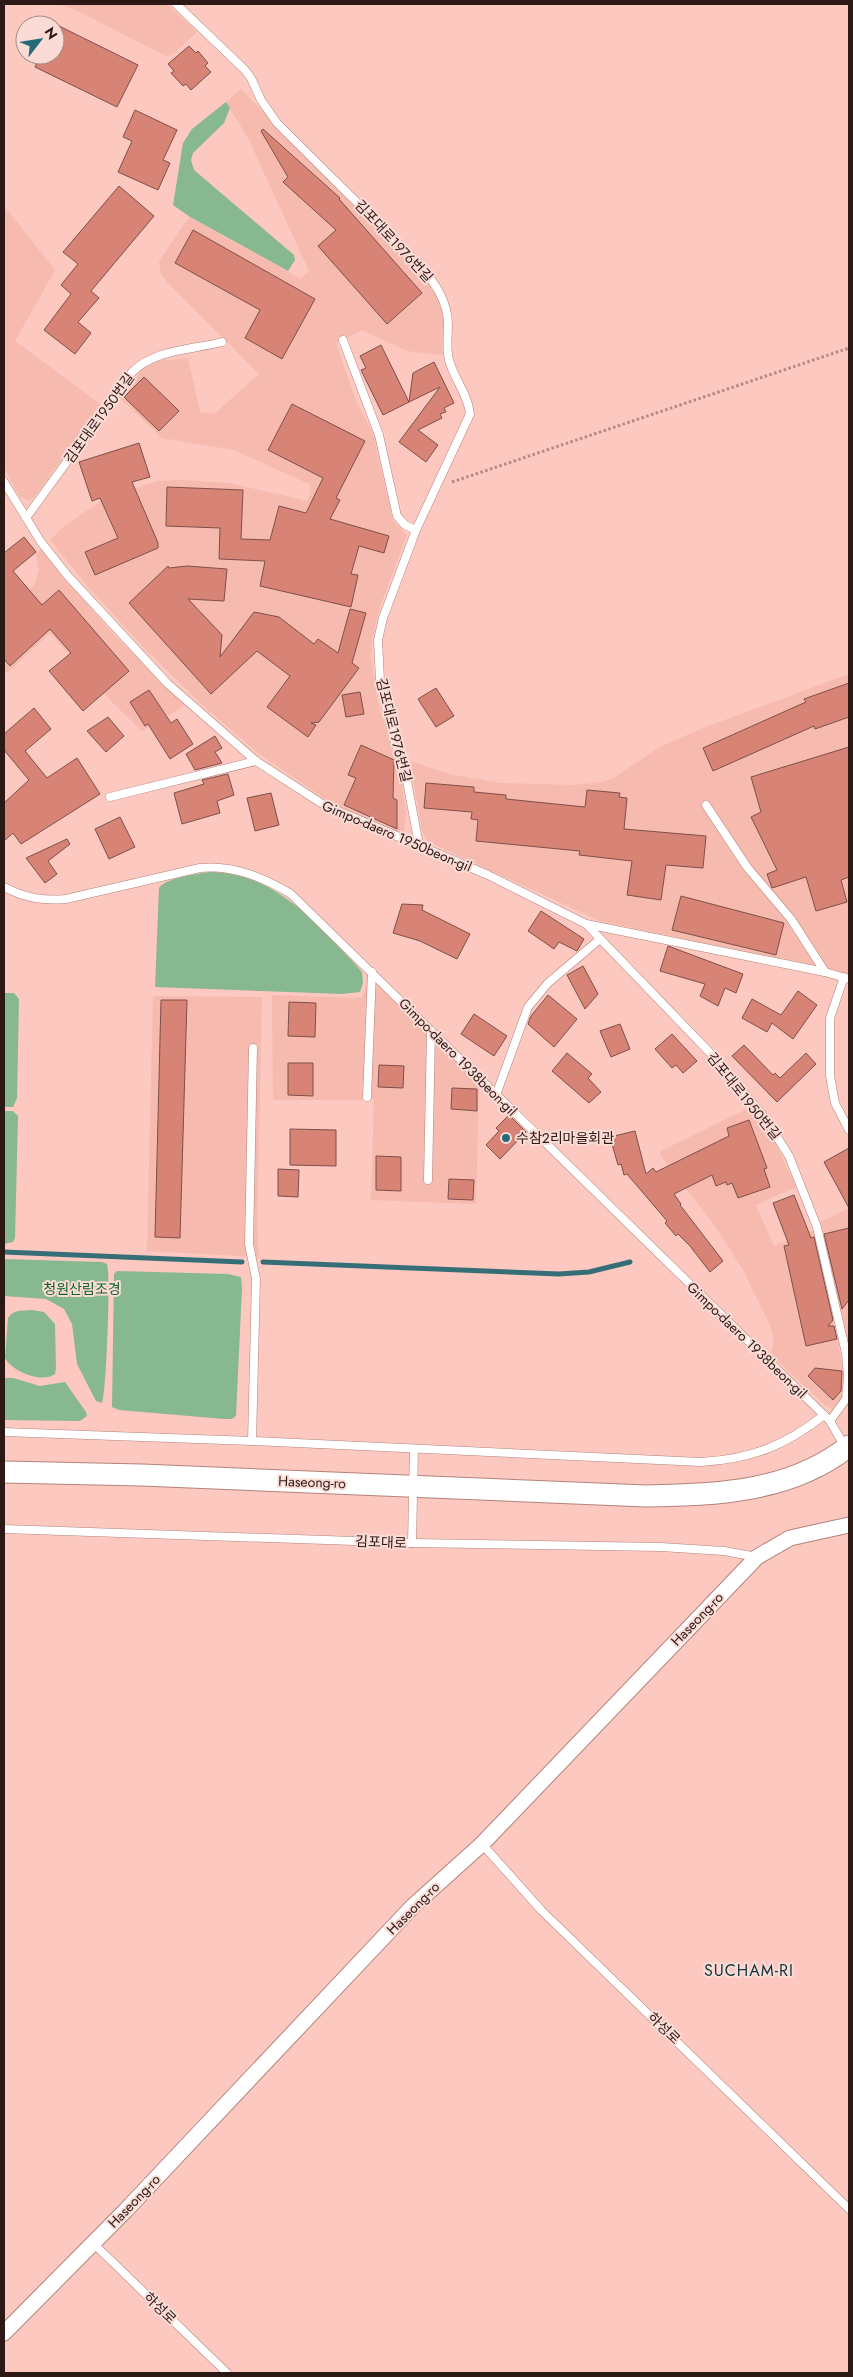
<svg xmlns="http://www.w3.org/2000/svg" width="853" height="2377" font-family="Jost,'Noto Sans KR',sans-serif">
<rect width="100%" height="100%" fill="#fcc8bf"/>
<g fill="#f6baaf">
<polygon points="50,4 167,4 197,32 173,54 166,56 80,12 65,6"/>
<polygon points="241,89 419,270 438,297 442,306 444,316 442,355 407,351 362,330 336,343 355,398 373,434 393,521 407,535 380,607 372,640 371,657 378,702 402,784 406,814 404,834 382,827 322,797 258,753 210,712 148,652 89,588 50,540 64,526 106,498 157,481 182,480 229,483 308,501 311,485 234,450 162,438 120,398 143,369 160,361 188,358 200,412 214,414 259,374 168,283 161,274 159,261 189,217 301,279 309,271 248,138 226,102"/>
<polygon points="4,206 55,270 15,341 100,404 41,488 31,500 27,500 20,497 4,467"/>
<polygon points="41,549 110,631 185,705 142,731 113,703 50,633 7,673 4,670 4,615 34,585 39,571 36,555"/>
<polygon points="849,674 849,974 600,921 431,843 426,839 422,830 410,761 449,774 500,783 575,785 603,782 612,779 660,747 703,728"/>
<polygon points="367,973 479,1084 476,1204 371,1200 374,1100 273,1100 272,995 362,998 366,986"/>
<polygon points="153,996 262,997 257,1228 259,1257 147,1251"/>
<polygon points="749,1108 774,1140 796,1187 756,1205 774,1246 814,1230 844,1371 842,1400 834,1410 826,1406 771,1355 774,1340 770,1325 743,1270 715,1226 660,1155 661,1151"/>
<polygon points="849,1208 849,1349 821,1222"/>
</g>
<g fill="#87b890">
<polygon points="226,102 230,108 224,123 193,153 191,160 194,170 294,255 295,260 288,271 190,217 173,205 183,143 192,129"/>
<path d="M210 872C262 873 297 903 331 939 341 950 353 961 362 972L363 983 360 992 342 994 155 987 159 888C165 878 198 874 210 872Z"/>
<polygon points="4,993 14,993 19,999 17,1098 13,1107 4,1107"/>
<polygon points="4,1111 13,1111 18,1116 15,1238 13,1242 4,1244"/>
<path d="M4 1259 102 1262 107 1264C111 1275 106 1397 102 1403L96 1401 77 1364 72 1324 64 1309 46 1299 4 1296Z"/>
<polygon points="117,1271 228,1274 241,1277 242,1288 236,1416 232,1419 224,1419 119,1410 112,1407 114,1274"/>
<path d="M32 1310 44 1312 55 1324 56 1368 55 1374C41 1384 12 1371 5 1358L8 1318C14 1309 22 1311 32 1310Z"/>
<polygon points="4,1378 13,1378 40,1386 65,1382 86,1412 87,1416 80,1421 4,1420"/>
</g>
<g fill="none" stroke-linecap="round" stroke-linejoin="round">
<g stroke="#366e78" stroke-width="5">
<polyline points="4,1252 242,1262"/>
<polyline points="263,1262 559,1274 589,1272 630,1262"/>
</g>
</g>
<g fill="#d78375" stroke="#7d5049">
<polygon points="55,24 138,65 117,107 35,67 40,55 55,55"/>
<polygon points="189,46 196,53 198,51 208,63 205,66 211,72 191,90 186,84 183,86 171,73 174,71 168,64"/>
<polygon points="135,110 177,130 163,160 170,163 158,190 118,172 132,141 123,137"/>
<polygon points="263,129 340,198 339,199 422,293 387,324 318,246 336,230 283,182 288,177 261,131"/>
<polygon points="119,186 154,216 91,291 99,298 78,322 91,333 75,354 44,330 71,294 61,285 78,264 63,252"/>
<polygon points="193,230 315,299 282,359 245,338 260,310 175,263"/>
<polygon points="381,345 409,402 383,415 361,370 366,368 360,356"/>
<polygon points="434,362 454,403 444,408 446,412 440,414 442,418 418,430 438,445 426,462 399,442 440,387 409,402 413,373"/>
<polygon points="144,377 179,411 159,431 124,397"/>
<polygon points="292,404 365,441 336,498 340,500 330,519 389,536 384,553 359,546 351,574 358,575 351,607 260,586 265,561 219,559 220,528 166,526 167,487 243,490 241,539 270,540 279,506 306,513 323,478 268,450"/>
<polygon points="139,443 150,477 132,482 158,543 158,548 95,575 85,552 118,538 100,498 92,501 79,462"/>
<polygon points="24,537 36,552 13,571 42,605 59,590 129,671 83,711 49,671 71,653 50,629 10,666 4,659 4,553"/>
<polygon points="168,566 169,568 187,566 227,569 224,601 188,599 222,635 220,657 254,612 279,617 314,644 318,639 338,653 350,609 366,613 352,663 359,668 319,722 311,723 316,725 308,737 267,707 290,676 257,651 211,694 129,603"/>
<polygon points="849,683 849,717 815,729 814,726 713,771 703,748 806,702 804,699"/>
<polygon points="436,688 454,716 436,727 418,699"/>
<polygon points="149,690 171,723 177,719 193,744 170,759 148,724 145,726 130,702"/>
<polygon points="360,692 364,714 346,717 342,695"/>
<polygon points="34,708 51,729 25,751 47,778 77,758 100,794 21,844 13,833 4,841 4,803 29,780 4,750 4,734"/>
<polygon points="108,717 124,736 106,752 87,731"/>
<polygon points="215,736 222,748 215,752 222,763 195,770 186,754"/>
<polygon points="361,745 394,760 393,798 397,800 397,829 344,805 356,778 348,775"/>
<polygon points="849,747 849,877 841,880 847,902 816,911 806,877 772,888 767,874 777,870 751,817 761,812 751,777"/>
<polygon points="228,774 234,795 217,801 220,813 182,824 174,793 204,784 202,780"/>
<polygon points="426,783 474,787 474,792 506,795 506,799 585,807 587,790 620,793 619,797 627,798 624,829 706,836 703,868 666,865 661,900 627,895 632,861 579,855 580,851 476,841 478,820 471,819 472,812 424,808"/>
<polygon points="271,793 279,825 255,831 247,798"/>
<polygon points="120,817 135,847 109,859 95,829"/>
<polygon points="67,839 70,844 48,861 57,874 45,883 26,858"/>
<polygon points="681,896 784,923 776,955 672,930"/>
<polygon points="402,904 423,905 422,910 470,934 457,959 420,941 393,933"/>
<polygon points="541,911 584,939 577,951 559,942 554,949 528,931"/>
<polygon points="668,946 743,974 736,993 725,988 718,1006 700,996 705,984 660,971"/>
<polygon points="583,966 598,994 585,1009 567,975"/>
<polygon points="798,991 817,1005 793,1039 772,1023 767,1032 742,1018 752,999 781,1015"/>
<polygon points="548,995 577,1019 554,1047 528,1024 531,1016"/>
<polygon points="161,1000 187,1000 180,1238 155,1237"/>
<polygon points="289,1002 316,1003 315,1037 288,1036"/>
<polygon points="474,1014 507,1036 494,1056 461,1034"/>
<polygon points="620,1024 630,1049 611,1057 600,1031"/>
<polygon points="672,1034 697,1061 683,1073 676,1065 672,1068 655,1049"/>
<polygon points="744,1045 773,1075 775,1073 780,1078 806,1053 816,1064 777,1102 732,1056"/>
<polygon points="567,1053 592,1074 588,1078 601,1092 589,1103 552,1071"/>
<polygon points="288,1063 313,1063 313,1096 288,1095"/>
<polygon points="379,1065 404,1066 403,1088 378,1087"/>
<polygon points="452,1088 477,1089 477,1111 451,1109"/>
<polygon points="509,1115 526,1132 500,1159 486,1145 499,1131 496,1128"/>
<polygon points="749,1120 767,1168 764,1169 770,1187 738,1198 732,1183 727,1185 726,1182 716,1186 712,1175 674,1194 681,1204 680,1205 723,1261 710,1272 690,1246 678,1234 676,1236 665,1223 667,1221 627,1174 624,1175 621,1164 618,1165 610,1137 635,1131 646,1174 653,1168 656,1172 729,1136 727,1128"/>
<polygon points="290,1129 336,1130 336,1166 290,1165"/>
<polygon points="849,1148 849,1208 824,1162"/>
<polygon points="376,1156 401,1157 401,1191 376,1190"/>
<polygon points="278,1169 299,1170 298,1197 278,1196"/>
<polygon points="449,1179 474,1180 473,1200 448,1199"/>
<polygon points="794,1195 811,1238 814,1237 833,1320 828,1326 834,1326 837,1339 806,1346 784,1246 789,1245 773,1203"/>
<polygon points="849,1228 849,1300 842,1309 824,1234"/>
<polygon points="815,1368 842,1371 841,1391 833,1400 808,1376"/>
</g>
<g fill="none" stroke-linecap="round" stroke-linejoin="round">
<g stroke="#b3837a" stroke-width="9">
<g id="lane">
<path d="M176 4 244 69 251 78 261 100 277 123 421 266C435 284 448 301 448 325 448 337 446 348 449 360 454 379 468 394 470 414L416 530 383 618 378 640 380 681 392 732 406 776 419 845"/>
<polyline points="343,340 379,435 397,516 405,525 416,530"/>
<polyline points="4,482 41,542 67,575 168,684 256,761 324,805 488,875 586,924 825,972 849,979"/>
<path d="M26 518 132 372C156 349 192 350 222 342"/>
<polyline points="110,797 256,761"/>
<polyline points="706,805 747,867 791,919 825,972"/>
<path d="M4 887C25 898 43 901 66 899L200 868C234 865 262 877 291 894L830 1421 845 1447"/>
<polyline points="586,924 715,1058 765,1118 789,1156 817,1227 846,1353 848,1377 846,1399 830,1421"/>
<polyline points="844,977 830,1018 830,1076 835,1103 849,1130"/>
<polyline points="496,1095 528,1007 548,983 600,939"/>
<polyline points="367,1097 372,972"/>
<polyline points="428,1180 431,1031"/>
<path d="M4 1432 252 1441 701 1462C751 1459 785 1446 824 1415"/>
<polyline points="252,1441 256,1279 249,1244 253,1048"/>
<polyline points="4,1529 412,1543 661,1547 724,1551 757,1557"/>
<polyline points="412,1543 414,1449"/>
<polyline points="482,1844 541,1910 849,2209"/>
<polyline points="93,2243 227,2373"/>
</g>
</g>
<g stroke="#b3837a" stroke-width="17">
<polyline id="street" points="4,2333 126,2210 413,1906 482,1844 757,1557 790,1538 849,1525"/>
</g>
<g stroke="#b3837a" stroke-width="23">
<path id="secondary" d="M4 1472 142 1475 646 1496C717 1495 791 1492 849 1446"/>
</g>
<polyline stroke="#b38b84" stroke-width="3" stroke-dasharray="2.5 2.5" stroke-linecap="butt" points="452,482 849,348"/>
<use href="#lane" stroke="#fff" stroke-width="8"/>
<use href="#street" stroke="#fff" stroke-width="15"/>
<use href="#secondary" stroke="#fff" stroke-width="21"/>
</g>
<circle fill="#236b77" stroke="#fbdbd5" stroke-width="2" cx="506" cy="1138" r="5"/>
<g text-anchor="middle" stroke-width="4" stroke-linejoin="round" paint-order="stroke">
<g font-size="14" fill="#2c1916" stroke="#fbdbd5">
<text transform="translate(394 241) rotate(47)" y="5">김포대로1976번길</text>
<text transform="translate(99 418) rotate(-54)" y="5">김포대로1950번길</text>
<text transform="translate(394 730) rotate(76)" y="5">김포대로1976번길</text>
<text transform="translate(397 836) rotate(23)" y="5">Gimpo-daero 1950beon-gil</text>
<text transform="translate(458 1057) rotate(45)" y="5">Gimpo-daero 1938beon-gil</text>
<text transform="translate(744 1096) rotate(51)" y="5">김포대로1950번길</text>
<text transform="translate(747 1340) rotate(44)" y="5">Gimpo-daero 1938beon-gil</text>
<text transform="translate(312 1482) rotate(2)" y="5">Haseong-ro</text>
<text transform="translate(381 1542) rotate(2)" y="5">김포대로</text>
<text transform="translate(697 1619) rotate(-46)" y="5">Haseong-ro</text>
<text transform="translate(413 1908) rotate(-45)" y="5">Haseong-ro</text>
<text transform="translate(664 2028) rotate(44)" y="5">하성로</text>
<text transform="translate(134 2201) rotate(-46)" y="5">Haseong-ro</text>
<text transform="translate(160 2308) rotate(44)" y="5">하성로</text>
</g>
<g font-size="14" fill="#2c1916" stroke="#fbdbd5" text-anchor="start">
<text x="516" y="1143">수참2리마을회관</text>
</g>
<g font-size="14" fill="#11602d" stroke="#fbdbd5">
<text x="82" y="1294">청원산림조경</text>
</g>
<g font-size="16" letter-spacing="1" fill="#12343a" stroke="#fbdbd5">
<text x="749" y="1976">SUCHAM-RI</text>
</g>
</g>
<rect width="853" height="2377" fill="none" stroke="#2c1916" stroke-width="10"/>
<g transform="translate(40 40) rotate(59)"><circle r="24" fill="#fbdbd5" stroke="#a88d89"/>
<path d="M0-4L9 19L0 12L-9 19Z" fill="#236b77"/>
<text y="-8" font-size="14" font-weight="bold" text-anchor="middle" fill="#2c1916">N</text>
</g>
</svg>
